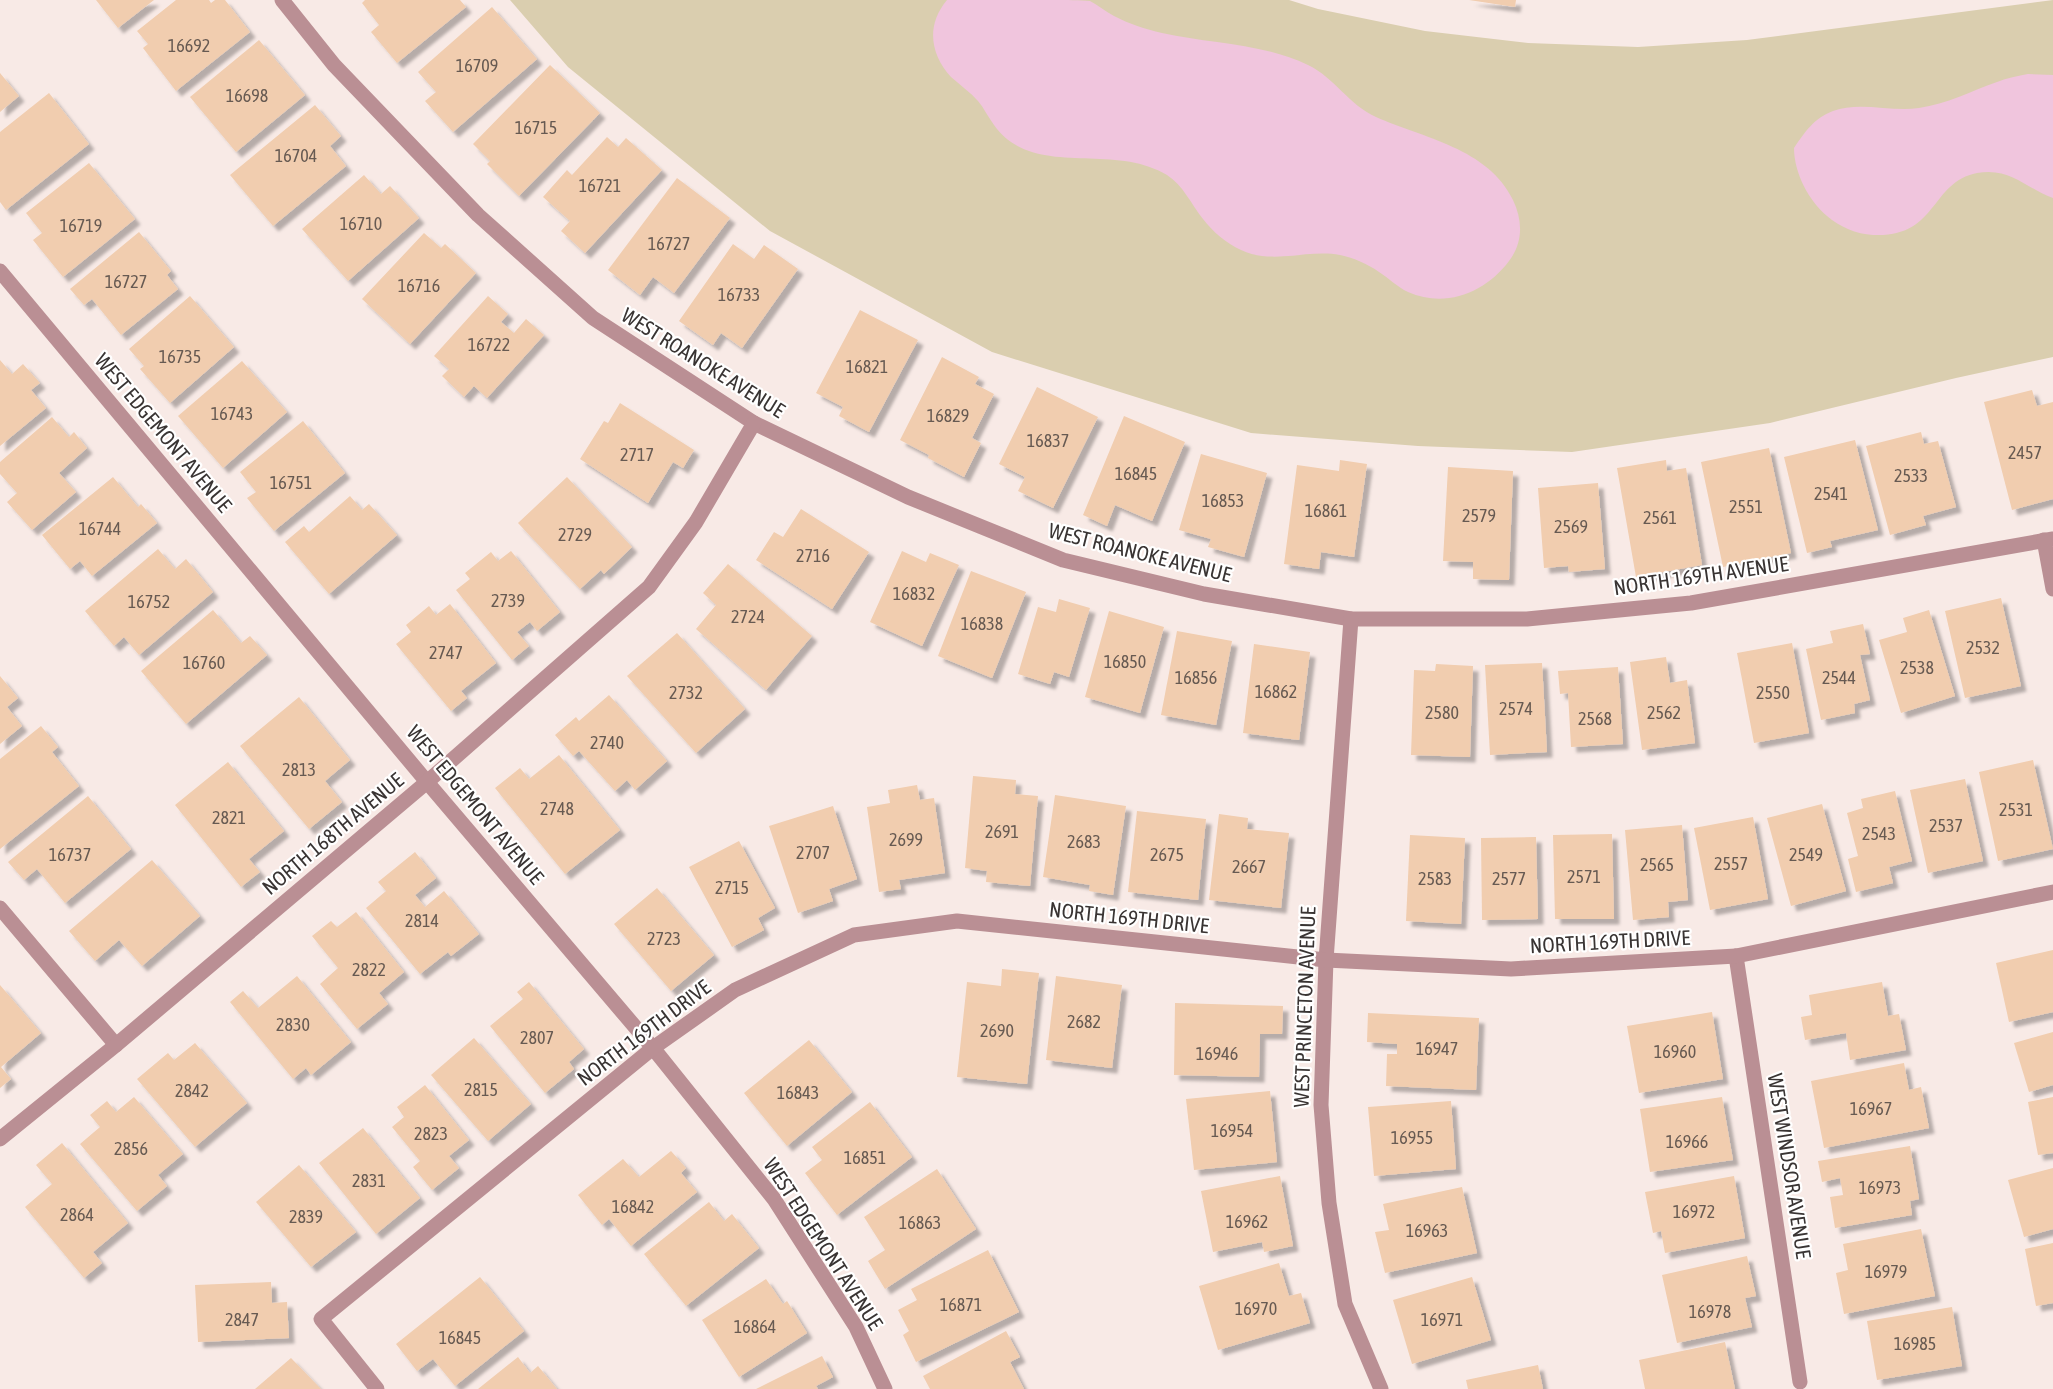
<svg xmlns="http://www.w3.org/2000/svg" width="2053" height="1389" font-family="'Asap Condensed',sans-serif">
<defs>
<filter id="shadow"><feDropShadow dx="5.5" dy="5.5" stdDeviation="1.5" flood-color="#0004"/></filter>
</defs>
<rect width="100%" height="100%" fill="#f8eae6"/>
<polygon fill="#daceaf" points="510,0 1289,0 1318,9 1425,31 1528,43 1638,47 1747,40 2053,0 2053,357 1956,378 1770,423 1572,452 1418,446 1251,433 992,352 770,231 568,67"/>
<g fill="#f0c5dd">
<path d="M947 0C983 0 1019 0 1055 0 1065 0 1081 0 1090 1 1098 5 1106 12 1114 16 1129 24 1145 29 1162 33 1211 44 1262 43 1308 65 1335 78 1349 105 1376 117 1423 138 1488 148 1513 200 1523 221 1523 243 1509 261 1486 292 1446 309 1408 292 1397 287 1389 278 1379 272 1368 264 1354 258 1340 255 1307 249 1273 265 1241 250 1226 243 1213 232 1203 219 1191 204 1183 185 1167 175 1112 141 1033 180 994 125 988 117 984 108 978 101 970 92 960 85 951 77 930 54 926 25 947 0Z"/>
<path d="M2028 74 2053 75V198C2025 188 2011 167 1977 173 1930 182 1938 238 1873 235 1856 234 1840 227 1827 216 1809 201 1794 173 1794 148 1805 132 1814 118 1833 111 1859 101 1891 112 1919 108 1947 104 1971 91 1997 82 2007 78 2018 76 2028 74Z"/>
</g>
<g fill="#f1cdaf" filter="url(#shadow)">
<polygon points="96,0 154,0 118,28"/>
<polygon points="176,0 209,0 211,3 215,0 225,0 250,32 176,91 143,48 148,44 137,31"/>
<polygon points="365,0 460,0 466,7 397,63 371,32 379,25 362,3"/>
<polygon points="1469,0 1516,0 1515,7"/>
<polygon points="492,7 537,59 453,132 425,101 436,92 418,72"/>
<polygon points="259,40 305,95 236,152 190,97"/>
<polygon points="550,65 600,113 519,196 487,164 490,161 473,144"/>
<polygon points="0,73 19,96 0,112"/>
<polygon points="49,93 89,144 6,210 0,202 0,132"/>
<polygon points="315,105 341,136 330,146 346,166 273,226 230,175"/>
<polygon points="607,137 618,147 626,138 662,170 585,253 561,231 570,221 543,197 567,170 572,175"/>
<polygon points="89,163 135,219 63,277 33,240 42,233 26,213"/>
<polygon points="364,175 381,194 390,186 419,218 348,281 302,229"/>
<polygon points="677,178 730,218 674,293 653,277 640,295 608,270"/>
<polygon points="139,232 171,271 167,275 178,289 121,335 92,299 84,305 70,289"/>
<polygon points="424,233 441,248 445,244 476,273 410,344 362,299"/>
<polygon points="733,244 754,259 764,245 798,269 742,348 721,333 713,345 679,321"/>
<polygon points="190,296 234,347 170,403 140,369 144,366 129,349"/>
<polygon points="488,296 508,314 501,322 514,333 526,319 544,335 487,398 474,386 464,397 442,376 449,369 434,356"/>
<polygon points="860,310 918,340 869,432 839,416 843,407 816,393"/>
<polygon points="942,357 979,377 975,384 994,394 972,438 981,443 964,477 928,458 929,455 900,440"/>
<polygon points="0,360 12,374 23,364 40,383 31,390 46,408 0,446"/>
<polygon points="242,361 287,412 223,468 178,416"/>
<polygon points="1037,387 1098,417 1053,508 1018,491 1025,477 999,464"/>
<polygon points="2032,390 2037,406 2053,402 2053,499 2012,510 1984,402"/>
<polygon points="620,403 694,450 683,468 673,462 648,503 580,459 604,421 608,423"/>
<polygon points="1124,416 1185,442 1152,521 1115,505 1107,526 1083,515"/>
<polygon points="52,417 69,437 74,432 87,448 59,473 76,492 32,530 7,502 17,493 0,474 0,462"/>
<polygon points="303,421 345,473 274,531 247,498 256,492 240,472"/>
<polygon points="1921,432 1924,444 1938,441 1956,507 1923,516 1926,525 1890,535 1866,446"/>
<polygon points="1855,440 1878,530 1830,541 1832,547 1807,553 1784,457"/>
<polygon points="1769,448 1791,553 1723,567 1701,462"/>
<polygon points="1201,454 1267,473 1244,557 1208,547 1211,539 1179,530"/>
<polygon points="1340,460 1367,464 1354,557 1321,552 1319,569 1284,564 1297,465 1339,471"/>
<polygon points="1666,460 1667,471 1686,468 1702,565 1636,577 1617,468"/>
<polygon points="1448,467 1513,471 1509,580 1473,579 1473,562 1443,561"/>
<polygon points="113,477 138,507 141,504 157,523 92,576 80,561 70,569 42,535"/>
<polygon points="567,477 632,547 604,574 601,570 580,589 518,523"/>
<polygon points="1598,483 1605,569 1569,572 1568,566 1544,568 1538,488"/>
<polygon points="350,496 362,510 369,504 397,535 329,594 285,542 304,526 309,532"/>
<polygon points="801,509 869,552 832,609 756,560 774,532 783,537"/>
<polygon points="158,549 175,569 186,559 213,592 139,655 124,637 114,646 85,611"/>
<polygon points="511,551 560,612 537,631 530,622 517,632 529,646 512,660 456,590 470,579 465,573 491,552 498,561"/>
<polygon points="902,551 926,562 930,553 959,565 922,646 870,622"/>
<polygon points="728,564 812,636 766,690 696,629 716,605 703,593"/>
<polygon points="971,571 1026,592 992,678 938,656"/>
<polygon points="2001,598 2021,686 1965,698 1945,611"/>
<polygon points="1059,599 1090,608 1069,677 1054,672 1050,684 1018,674 1038,607 1056,612"/>
<polygon points="450,604 496,663 461,691 467,698 451,711 396,644 411,632 406,625 429,606 436,615"/>
<polygon points="213,610 241,643 250,636 267,655 186,724 141,671"/>
<polygon points="1929,610 1955,696 1901,713 1879,640 1907,632 1903,618"/>
<polygon points="1109,611 1164,627 1140,713 1085,697"/>
<polygon points="1863,624 1870,654 1860,655 1870,700 1854,704 1855,713 1821,720 1806,649 1833,643 1830,631"/>
<polygon points="1177,631 1232,641 1216,725 1161,715"/>
<polygon points="677,633 745,709 696,753 627,676"/>
<polygon points="1792,643 1809,733 1754,743 1737,653"/>
<polygon points="1254,644 1310,652 1299,740 1243,733"/>
<polygon points="1666,657 1670,683 1687,680 1695,743 1642,750 1630,662"/>
<polygon points="1542,663 1547,752 1490,755 1485,665"/>
<polygon points="1436,664 1473,666 1470,757 1411,755 1414,670 1435,671"/>
<polygon points="1618,667 1623,744 1571,747 1568,693 1560,694 1558,671"/>
<polygon points="0,676 18,698 7,707 22,726 0,744"/>
<polygon points="609,695 667,761 635,790 627,780 615,791 579,751 573,756 555,735 576,717 579,721"/>
<polygon points="299,697 350,760 325,781 342,802 309,829 240,746"/>
<polygon points="41,726 58,747 52,752 79,786 0,849 0,759"/>
<polygon points="559,755 620,830 565,874 495,788 520,768 529,779"/>
<polygon points="2033,760 2053,849 1998,861 1979,772"/>
<polygon points="228,762 284,831 249,859 260,872 241,887 175,805"/>
<polygon points="973,776 1016,780 1015,794 1038,796 1030,886 986,882 987,871 965,868"/>
<polygon points="1965,779 1983,861 1928,873 1910,790"/>
<polygon points="917,785 920,800 934,798 945,873 899,880 901,889 879,892 867,807 890,803 888,790"/>
<polygon points="1895,791 1912,861 1889,867 1893,883 1856,892 1848,859 1858,856 1847,813 1863,808 1861,799"/>
<polygon points="1055,795 1126,806 1113,895 1089,891 1090,885 1043,877"/>
<polygon points="88,796 131,849 65,903 37,869 24,880 8,862"/>
<polygon points="1822,804 1846,891 1791,906 1767,818"/>
<polygon points="833,806 857,879 829,889 833,901 798,913 769,826"/>
<polygon points="1137,811 1206,819 1198,900 1128,892"/>
<polygon points="1219,814 1248,818 1247,829 1289,833 1281,908 1209,900"/>
<polygon points="1753,817 1768,899 1710,910 1694,828"/>
<polygon points="1682,825 1688,900 1668,902 1669,917 1633,920 1625,830"/>
<polygon points="1612,834 1614,919 1555,919 1553,835"/>
<polygon points="1410,835 1465,838 1461,924 1406,921"/>
<polygon points="1536,837 1538,919 1482,920 1481,838"/>
<polygon points="739,841 775,908 758,918 764,930 732,947 689,867"/>
<polygon points="415,852 436,878 415,895 425,907 444,891 479,934 451,956 448,952 420,974 366,908 386,891 378,882"/>
<polygon points="152,860 200,916 142,966 119,940 95,961 69,931"/>
<polygon points="657,888 714,955 671,991 614,924"/>
<polygon points="356,912 404,972 379,993 388,1004 357,1029 320,984 338,968 312,936 331,921 337,927"/>
<polygon points="2053,950 2053,1012 2009,1022 1996,963"/>
<polygon points="1002,969 1039,973 1027,1084 957,1077 967,982 1001,986"/>
<polygon points="297,976 351,1042 311,1075 306,1068 293,1079 230,1002 243,991 258,1008"/>
<polygon points="1056,976 1122,985 1112,1068 1046,1060"/>
<polygon points="529,982 584,1049 569,1062 574,1069 545,1093 490,1026 523,999 517,992"/>
<polygon points="1882,982 1888,1016 1899,1014 1906,1050 1850,1060 1846,1033 1805,1040 1801,1017 1812,1015 1809,995"/>
<polygon points="0,985 41,1033 1,1067 11,1079 0,1088"/>
<polygon points="1175,1003 1283,1006 1282,1034 1260,1034 1259,1077 1174,1075"/>
<polygon points="1712,1012 1723,1079 1639,1093 1627,1026"/>
<polygon points="1368,1013 1479,1018 1476,1090 1386,1086 1387,1054 1397,1054 1397,1044 1367,1042"/>
<polygon points="2053,1032 2053,1085 2029,1092 2014,1043"/>
<polygon points="474,1038 531,1104 488,1141 431,1075"/>
<polygon points="809,1040 852,1092 787,1146 744,1093"/>
<polygon points="195,1043 247,1103 195,1147 137,1079 168,1053 174,1060"/>
<polygon points="1904,1063 1909,1090 1921,1087 1929,1128 1824,1148 1811,1081"/>
<polygon points="425,1085 469,1140 449,1156 459,1168 432,1190 413,1167 420,1161 392,1127 404,1117 397,1107"/>
<polygon points="1270,1091 1277,1162 1194,1170 1186,1099"/>
<polygon points="134,1097 183,1154 158,1175 167,1186 137,1211 80,1144 100,1127 90,1115 107,1101 116,1112"/>
<polygon points="1722,1097 1733,1160 1650,1172 1640,1109"/>
<polygon points="2053,1097 2053,1153 2038,1155 2028,1102"/>
<polygon points="1451,1101 1456,1169 1374,1176 1368,1107"/>
<polygon points="870,1102 912,1157 837,1215 805,1173 822,1160 812,1147"/>
<polygon points="363,1128 420,1198 376,1234 319,1163"/>
<polygon points="62,1143 128,1223 93,1252 102,1263 84,1278 25,1207 52,1184 36,1165"/>
<polygon points="1910,1146 1919,1199 1910,1201 1912,1215 1835,1228 1830,1197 1843,1195 1840,1178 1822,1182 1818,1161"/>
<polygon points="671,1151 686,1168 681,1173 697,1192 631,1246 609,1219 602,1225 578,1195 623,1159 639,1177"/>
<polygon points="299,1165 356,1232 311,1267 256,1202"/>
<polygon points="2053,1168 2053,1229 2024,1237 2008,1180"/>
<polygon points="937,1169 976,1229 885,1289 868,1261 885,1250 864,1217"/>
<polygon points="1280,1176 1293,1246 1264,1252 1262,1242 1213,1252 1201,1191"/>
<polygon points="1734,1176 1745,1238 1665,1253 1661,1231 1653,1233 1645,1192"/>
<polygon points="1462,1187 1477,1253 1385,1273 1375,1232 1389,1230 1383,1204"/>
<polygon points="709,1202 724,1221 732,1214 759,1248 686,1306 644,1254"/>
<polygon points="1921,1229 1935,1296 1844,1314 1836,1273 1848,1270 1843,1244"/>
<polygon points="2053,1243 2053,1303 2036,1306 2025,1249"/>
<polygon points="988,1250 1019,1312 916,1362 903,1335 909,1331 898,1310 917,1300 911,1289"/>
<polygon points="1747,1256 1756,1296 1745,1298 1752,1327 1677,1343 1662,1275"/>
<polygon points="1279,1263 1289,1296 1301,1293 1310,1323 1218,1350 1199,1286"/>
<polygon points="480,1277 524,1331 455,1386 433,1359 417,1371 396,1344"/>
<polygon points="1472,1277 1491,1340 1412,1364 1393,1300"/>
<polygon points="766,1279 783,1304 787,1301 807,1333 739,1377 702,1320"/>
<polygon points="271,1282 272,1303 287,1302 289,1338 198,1342 195,1285"/>
<polygon points="1952,1307 1962,1366 1877,1380 1867,1321"/>
<polygon points="1006,1331 1020,1357 1010,1362 1024,1389 930,1389 923,1376"/>
<polygon points="1725,1342 1735,1389 1645,1389 1639,1360"/>
<polygon points="822,1356 833,1377 816,1386 818,1389 756,1389"/>
<polygon points="518,1357 530,1373 538,1366 557,1389 478,1389"/>
<polygon points="291,1358 321,1389 255,1389"/>
<polygon points="1538,1365 1543,1389 1468,1389 1466,1380"/>
</g>
<g fill="none" stroke-linecap="round" stroke-linejoin="round">
<g stroke="#ba8f94" stroke-width="15">
<polyline points="282,0 334,65 478,215 593,318 754,423 908,497 1063,560 1204,594 1351,619 1527,619 1691,603 2053,539"/>
<polyline points="0,271 427,782 653,1048 774,1199 856,1327 885,1389"/>
<polyline points="2044,540 2053,589"/>
<polyline points="1351,619 1326,960 1321,1105 1329,1203 1345,1304 1381,1389"/>
<polyline points="0,908 116,1045"/>
<polyline points="1736,956 1800,1382"/>
<polyline points="0,1139 116,1045 427,782 649,587 696,522 754,423"/>
<polyline points="377,1389 321,1319 653,1048 735,990 854,935 957,921 1326,960 1511,969 1736,956 2053,892"/>
</g>
</g>
<g text-anchor="middle" stroke-width="4.5" stroke-linejoin="round" paint-order="stroke">
<g font-size="18" fill="#675a52">
<text x="189" y="52">16692</text>
<text x="477" y="72">16709</text>
<text x="247" y="102">16698</text>
<text x="536" y="134">16715</text>
<text x="296" y="162">16704</text>
<text x="600" y="192">16721</text>
<text x="361" y="230">16710</text>
<text x="81" y="232">16719</text>
<text x="669" y="250">16727</text>
<text x="126" y="288">16727</text>
<text x="419" y="292">16716</text>
<text x="739" y="301">16733</text>
<text x="489" y="351">16722</text>
<text x="180" y="363">16735</text>
<text x="867" y="373">16821</text>
<text x="232" y="420">16743</text>
<text x="948" y="422">16829</text>
<text x="1048" y="447">16837</text>
<text x="2025" y="459">2457</text>
<text x="637" y="461">2717</text>
<text x="1136" y="480">16845</text>
<text x="1911" y="482">2533</text>
<text x="291" y="489">16751</text>
<text x="1831" y="500">2541</text>
<text x="1223" y="507">16853</text>
<text x="1746" y="513">2551</text>
<text x="1326" y="517">16861</text>
<text x="1479" y="522">2579</text>
<text x="1660" y="524">2561</text>
<text x="1571" y="533">2569</text>
<text x="100" y="535">16744</text>
<text x="575" y="541">2729</text>
<text x="813" y="562">2716</text>
<text x="914" y="600">16832</text>
<text x="508" y="607">2739</text>
<text x="149" y="608">16752</text>
<text x="748" y="623">2724</text>
<text x="982" y="630">16838</text>
<text x="1983" y="654">2532</text>
<text x="446" y="659">2747</text>
<text x="1125" y="668">16850</text>
<text x="204" y="669">16760</text>
<text x="1917" y="674">2538</text>
<text x="1196" y="684">16856</text>
<text x="1839" y="684">2544</text>
<text x="1276" y="698">16862</text>
<text x="686" y="699">2732</text>
<text x="1773" y="699">2550</text>
<text x="1516" y="715">2574</text>
<text x="1442" y="719">2580</text>
<text x="1664" y="719">2562</text>
<text x="1595" y="725">2568</text>
<text x="607" y="749">2740</text>
<text x="299" y="776">2813</text>
<text x="557" y="815">2748</text>
<text x="2016" y="816">2531</text>
<text x="229" y="824">2821</text>
<text x="1946" y="832">2537</text>
<text x="1002" y="838">2691</text>
<text x="1879" y="840">2543</text>
<text x="906" y="846">2699</text>
<text x="1084" y="848">2683</text>
<text x="813" y="859">2707</text>
<text x="70" y="861">16737</text>
<text x="1167" y="861">2675</text>
<text x="1806" y="861">2549</text>
<text x="1731" y="870">2557</text>
<text x="1657" y="871">2565</text>
<text x="1249" y="873">2667</text>
<text x="1584" y="883">2571</text>
<text x="1435" y="885">2583</text>
<text x="1509" y="885">2577</text>
<text x="732" y="894">2715</text>
<text x="422" y="927">2814</text>
<text x="664" y="945">2723</text>
<text x="369" y="976">2822</text>
<text x="1084" y="1028">2682</text>
<text x="293" y="1031">2830</text>
<text x="997" y="1037">2690</text>
<text x="537" y="1044">2807</text>
<text x="1437" y="1055">16947</text>
<text x="1675" y="1058">16960</text>
<text x="1217" y="1060">16946</text>
<text x="481" y="1096">2815</text>
<text x="192" y="1097">2842</text>
<text x="798" y="1099">16843</text>
<text x="1871" y="1115">16967</text>
<text x="1232" y="1137">16954</text>
<text x="431" y="1140">2823</text>
<text x="1412" y="1144">16955</text>
<text x="1687" y="1148">16966</text>
<text x="131" y="1155">2856</text>
<text x="865" y="1164">16851</text>
<text x="369" y="1187">2831</text>
<text x="1880" y="1194">16973</text>
<text x="633" y="1213">16842</text>
<text x="1694" y="1218">16972</text>
<text x="77" y="1221">2864</text>
<text x="306" y="1223">2839</text>
<text x="1247" y="1228">16962</text>
<text x="920" y="1229">16863</text>
<text x="1427" y="1237">16963</text>
<text x="1886" y="1278">16979</text>
<text x="961" y="1311">16871</text>
<text x="1256" y="1315">16970</text>
<text x="1710" y="1318">16978</text>
<text x="242" y="1326">2847</text>
<text x="1442" y="1326">16971</text>
<text x="755" y="1333">16864</text>
<text x="460" y="1344">16845</text>
<text x="1915" y="1350">16985</text>
</g>
<g font-size="21" fill="#393433" stroke="#fff">
<text transform="translate(703 363) rotate(32)" y="7">WEST ROANOKE AVENUE</text>
<text transform="translate(163 433) rotate(50)" y="7">WEST EDGEMONT AVENUE</text>
<text transform="translate(1140 553) rotate(14)" y="7">WEST ROANOKE AVENUE</text>
<text transform="translate(1701 576) rotate(-8)" y="7">NORTH 169TH AVENUE</text>
<text transform="translate(475 805) rotate(50)" y="7">WEST EDGEMONT AVENUE</text>
<text transform="translate(333 834) rotate(-40)" y="7">NORTH 168TH AVENUE</text>
<text transform="translate(1129 918) rotate(6)" y="7">NORTH 169TH DRIVE</text>
<text transform="translate(1610 942) rotate(-3)" y="7">NORTH 169TH DRIVE</text>
<text transform="translate(1305 1007) rotate(-88)" y="7">WEST PRINCETON AVENUE</text>
<text transform="translate(644 1033) rotate(-37)" y="7">NORTH 169TH DRIVE</text>
<text transform="translate(1789 1166) rotate(81)" y="7">WEST WINDSOR AVENUE</text>
<text transform="translate(823 1244) rotate(57)" y="7">WEST EDGEMONT AVENUE</text>
</g>
</g>
</svg>
